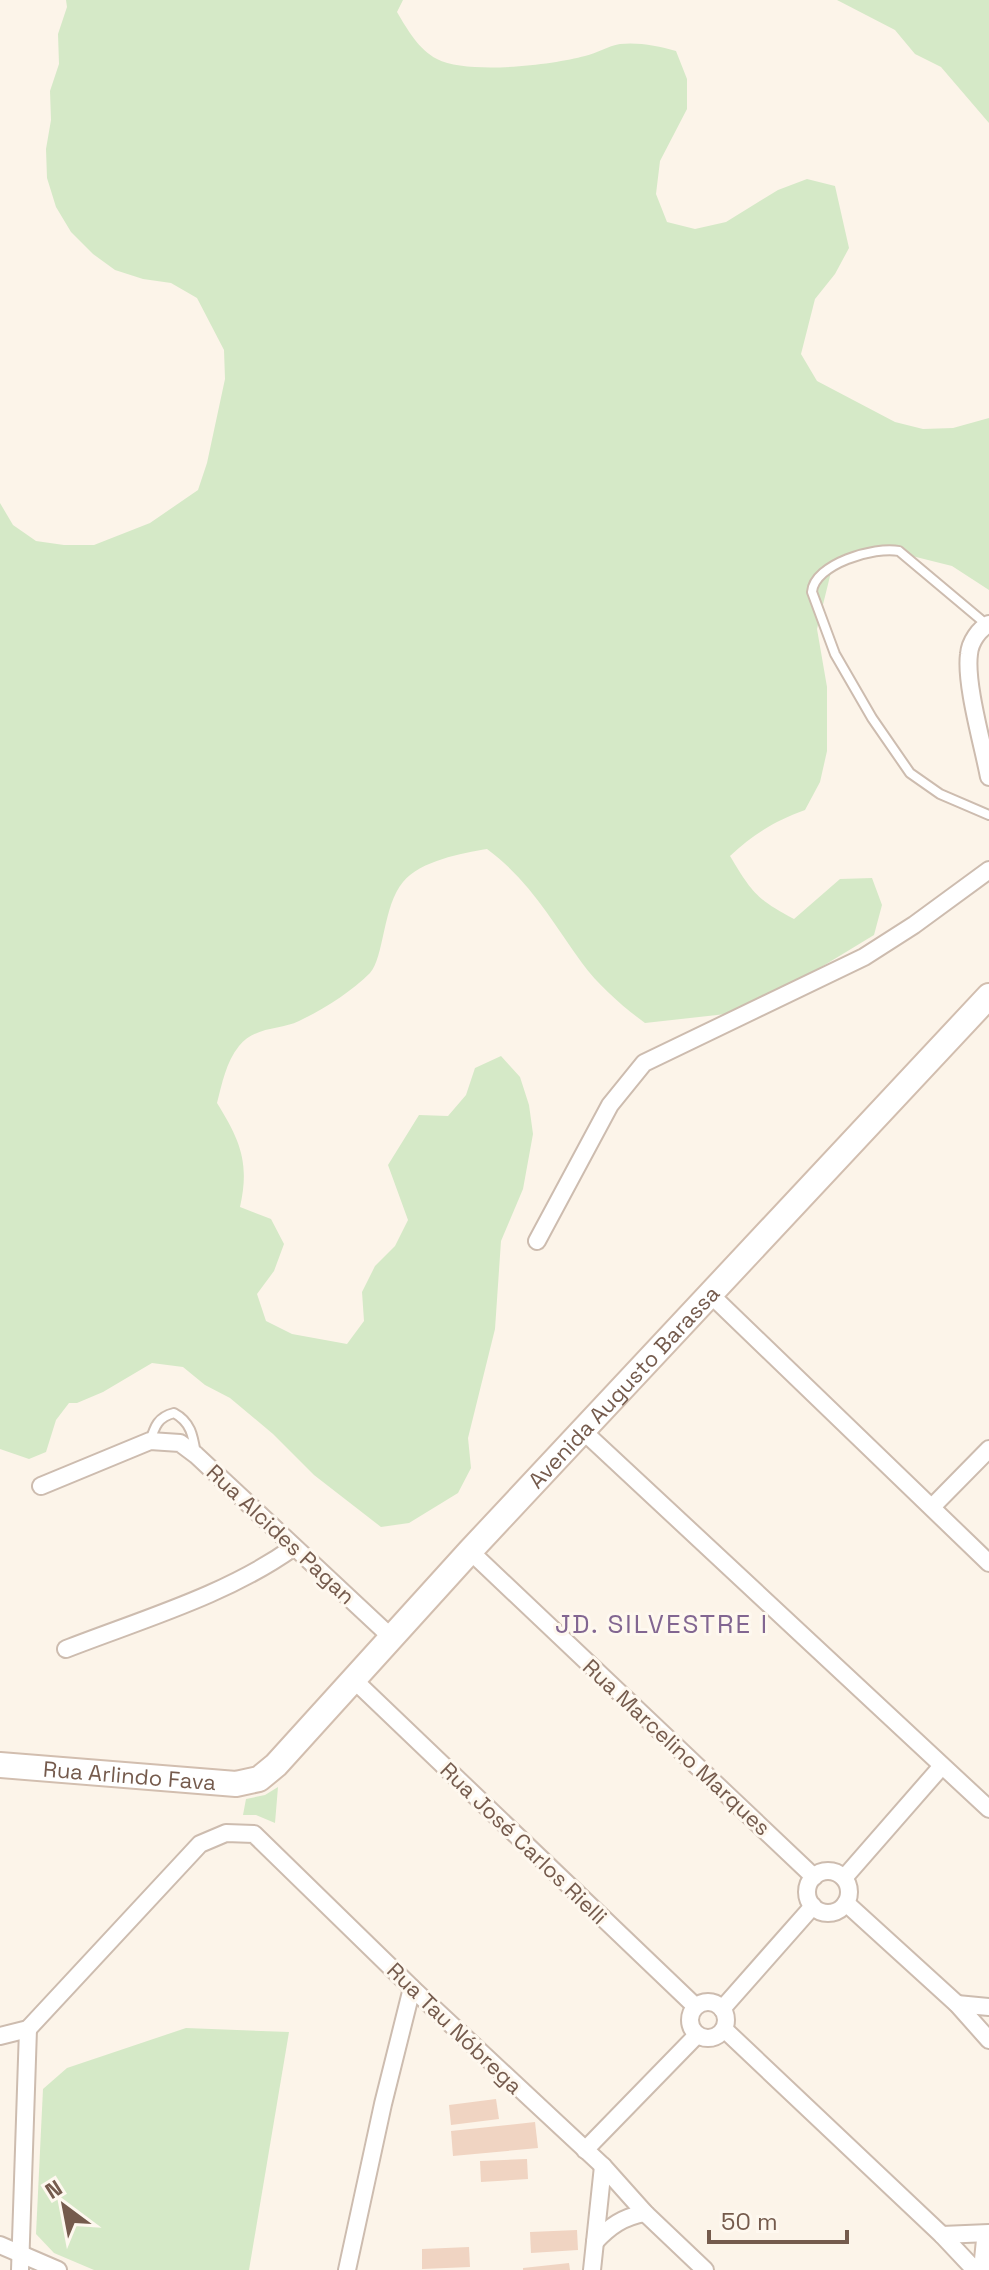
<svg xmlns="http://www.w3.org/2000/svg" width="989" height="2270" font-family="'Space Grotesk',sans-serif">
<rect width="100%" height="100%" fill="#fcf4e9"/>
<g fill="#d5e9c7">
<path d="M66 0H403L397 12C407 29 419 50 437 59 468 75 552 65 585 56 597 53 608 46 620 44 639 42 658 46 676 51L687 79V109L660 161 656 194 667 222 695 229 726 222 778 190 807 179 835 186 849 248 835 274 815 299 801 354 817 381 895 422 923 429 953 428 989 418V590L952 566 892 551H860L832 568 817 629 827 687V751L820 782 805 810C775 821 753 834 730 856 751 891 757 900 794 919L840 879 872 878 882 905 874 935 790 986 764 996 735 1013 645 1023C622 1006 599 986 582 963 552 921 529 880 487 849 462 853 420 861 403 882 383 905 384 958 370 973 351 992 324 1009 299 1021 281 1030 255 1026 239 1046 226 1062 222 1084 217 1103 240 1140 250 1163 240 1207L271 1219 284 1244 274 1271 257 1294 266 1321 292 1334 347 1344 364 1321 362 1292 375 1266 395 1246 408 1220 388 1165 419 1115 448 1116 466 1095 475 1068 501 1056 520 1077 529 1105 533 1134 523 1189 501 1241 495 1329 468 1438 471 1468 458 1493 409 1523 381 1527 314 1475 273 1434 230 1398 205 1385 183 1367 152 1363 103 1392 77 1403H69L56 1420 46 1452 29 1459 0 1449V503L13 525 36 541 64 545H94L150 523 198 490 207 463 225 379 224 350 197 298 171 283 143 279 115 270 93 254 71 232 56 207 47 178 46 149 51 120 50 91 59 64 58 34 67 7Z"/>
<polygon points="837,0 989,0 989,123 941,67 915,54 895,30"/>
<polygon points="278,1787 275,1823 256,1815 243,1815 246,1799 265,1795"/>
<polygon points="186,2028 289,2032 249,2270 94,2270 54,2253 36,2234 43,2089 67,2068"/>
</g>
<g fill="#f0d4c2">
<polygon points="496,2099 499,2119 451,2125 449,2105"/>
<polygon points="535,2122 538,2148 453,2156 451,2131"/>
<polygon points="527,2159 528,2179 481,2182 480,2161"/>
<polygon points="577,2230 578,2250 531,2253 530,2232"/>
<polygon points="469,2247 470,2267 422,2269 422,2249"/>
<polygon points="569,2263 570,2270 523,2270 523,2268"/>
</g>
<g fill="none" stroke-linecap="round" stroke-linejoin="round">
<g stroke="#cdbcaf" stroke-width="12">
<g id="lane">
<path d="M986 624 899 551C875 546 814 564 812 592L835 654 872 718 910 773 940 794 989 815"/>
<path d="M150 1441C155 1426 158 1417 174 1413 191 1422 193 1436 196 1454"/>
</g>
</g>
<g stroke="#cdbcaf" stroke-width="20">
<g id="street">
<path d="M989 624C979 629 970 642 969 654 965 684 983 745 989 777"/>
<polyline points="537,1241 610,1105 644,1063 864,957 914,925 989,870"/>
<polyline points="710,1294 989,1563"/>
<polyline points="582,1430 989,1809"/>
<polyline points="41,1486 150,1441 180,1443 196,1455 391,1637"/>
<polyline points="932,1507 989,1449"/>
<polyline points="470,1551 814,1877"/>
<path d="M66 1649C143 1619 227 1595 294 1547"/>
<polyline points="353,1679 695,2006"/>
<circle cx="828" cy="1892" r="21"/>
<polyline points="844,1878 941,1767"/>
<polyline points="846,1903 957,2004 989,2040"/>
<circle cx="708" cy="2020" r="18"/>
<polyline points="957,2004 989,2007"/>
<polyline points="722,2009 813,1906"/>
<polyline points="28,2029 200,1844 226,1833 254,1834 412,1988 603,2166 645,2213 705,2270"/>
<polyline points="724,2029 942,2235 975,2270"/>
<polyline points="0,2036 28,2029"/>
<polyline points="585,2150 697,2035"/>
<polyline points="942,2235 989,2233"/>
<path d="M595 2242C610 2226 623 2217 645 2213"/>
<polyline points="0,2245 58,2270"/>
<polyline points="20,2270 28,2029"/>
<polyline points="347,2270 383,2104 412,1988"/>
<polyline points="592,2270 603,2166"/>
</g>
</g>
<g stroke="#d2beaf" stroke-width="28">
<g id="secondary">
<path id="s1" d="M0 1765 236 1784 259 1779 276 1765 470 1551 989 996"/>
<polyline points="986,2270 989,2240"/>
</g>
</g>
<use href="#lane" stroke="#fff" stroke-width="8"/>
<use href="#street" stroke="#fff" stroke-width="16"/>
<use href="#secondary" stroke="#fff" stroke-width="24"/>
</g>
<g text-anchor="middle" stroke-width="6" stroke-linejoin="round" paint-order="stroke">
<g font-size="22" fill="#755b4d" stroke="#fef8ef">
<text dy="8" stroke="none"><textPath href="#s1" startOffset="796">Avenida Augusto Barassa</textPath></text>
<text transform="translate(281 1534) rotate(43)" y="8">Rua Alcides Pagan</text>
<text transform="translate(677 1747) rotate(43)" y="8">Rua Marcelino Marques</text>
<text dy="8" stroke="none"><textPath href="#s1" startOffset="130">Rua Arlindo Fava</textPath></text>
<text transform="translate(524 1843) rotate(44)" y="8">Rua José Carlos Rielli</text>
<text transform="translate(455 2028) rotate(44)" y="8">Rua Tau Nóbrega</text>
</g>
<g font-size="26" letter-spacing="2" fill="#826691" stroke="#fef8ef">
<text x="662" y="1633">JD. SILVESTRE I</text>
</g>
</g>
<g transform="translate(64 2206) rotate(328)" stroke="#fef8ef" stroke-width="6" paint-order="stroke">
<path d="M0-6L14 30L0 20L-14 30Z" fill="#755b4d"/>
<text y="-12" font-size="22" font-weight="bold" text-anchor="middle" fill="#755b4d">N</text>
</g>
<path d="M709 2230v12h138v-12" fill="none" stroke="#755b4d" stroke-width="4"/>
<text x="721" y="2230" font-size="24" fill="#755b4d" stroke="#fef8ef" stroke-width="6" paint-order="stroke">50 m</text>
</svg>
